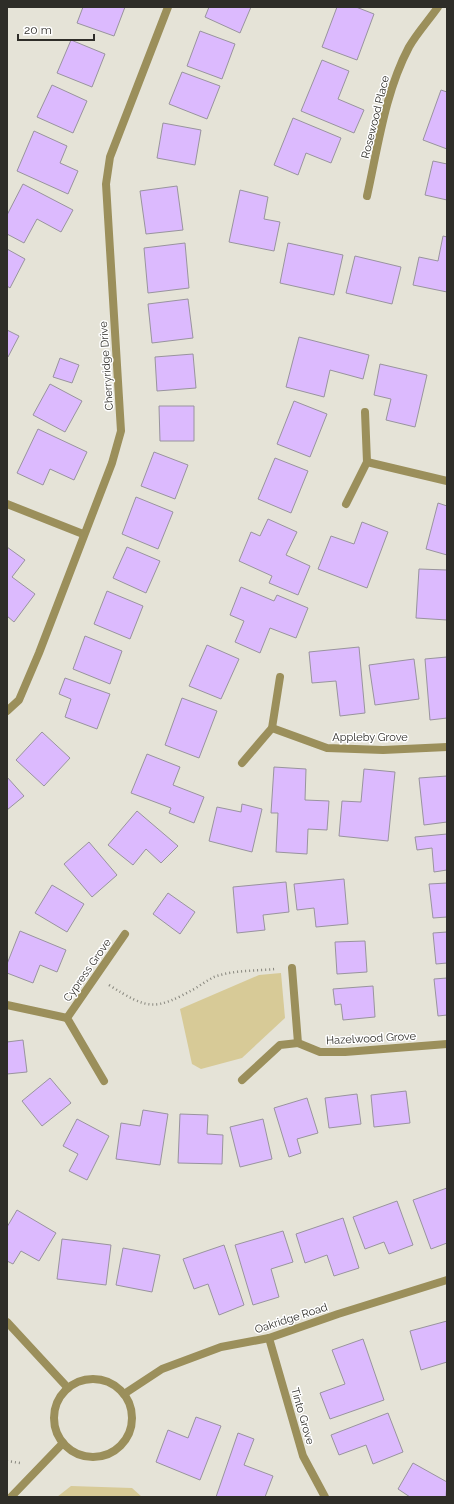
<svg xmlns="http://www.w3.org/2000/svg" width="454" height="1504" font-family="Raleway,sans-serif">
<rect width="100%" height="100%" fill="#e5e3d7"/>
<g fill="#d7ca97">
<polygon points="281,973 285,1018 242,1058 201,1069 192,1064 180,1009 259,975"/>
<polygon points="71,1486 132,1488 142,1497 57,1497"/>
</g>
<g fill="#dcbafe" stroke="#99949e">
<polygon points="83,7 125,7 114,36 77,23"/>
<polygon points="209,7 251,7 240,33 205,17"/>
<polygon points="337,7 356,7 374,14 357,60 322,47"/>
<polygon points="200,31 235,44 222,79 187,66"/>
<polygon points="71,40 105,54 92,87 57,73"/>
<polygon points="322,60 349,71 338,99 364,110 354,133 301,111"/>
<polygon points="182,72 220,86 207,119 169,104"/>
<polygon points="52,85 87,101 73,133 37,117"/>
<polygon points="441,90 447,92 447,149 423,140"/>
<polygon points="293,118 341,138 331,163 306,153 298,175 274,165"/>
<polygon points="163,123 201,130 195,165 157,158"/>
<polygon points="34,131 67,146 60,163 78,171 68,194 17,171"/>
<polygon points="433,161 447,164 447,200 425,195"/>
<polygon points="23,184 73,210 61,232 37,219 24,243 7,234 7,215"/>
<polygon points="177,186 183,230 146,234 140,191"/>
<polygon points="240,190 268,197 264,219 280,222 274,251 229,242"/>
<polygon points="443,236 447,237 447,292 413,285 419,257 438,261"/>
<polygon points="185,243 189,288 148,293 144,248"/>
<polygon points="288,243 343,255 334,295 280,283"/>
<polygon points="7,249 25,259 10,288 7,286"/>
<polygon points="355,256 401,267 392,304 346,293"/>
<polygon points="188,299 193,338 152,343 148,304"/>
<polygon points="7,330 19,336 8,357 7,357"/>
<polygon points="299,337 369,355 363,379 330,370 324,397 286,387"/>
<polygon points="193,354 196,388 157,391 155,357"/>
<polygon points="60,358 79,365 72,383 53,377"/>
<polygon points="380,364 427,375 415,427 386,420 391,399 374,395"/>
<polygon points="50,384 82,401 65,432 33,415"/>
<polygon points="294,401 327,414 310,457 277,444"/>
<polygon points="159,406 194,406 194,441 160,441"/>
<polygon points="38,429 87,452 74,480 50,469 43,485 17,473"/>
<polygon points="154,452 188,465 175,499 141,486"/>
<polygon points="275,458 308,471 291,513 258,499"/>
<polygon points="136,497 173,512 158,549 122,534"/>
<polygon points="438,503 447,506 447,555 426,549"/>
<polygon points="268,519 297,532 286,555 310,566 298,595 269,583 272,576 239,561 251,532 260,536"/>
<polygon points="362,522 388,532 367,588 318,569 331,536 354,544"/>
<polygon points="7,547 25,560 12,577 35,594 14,622 7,616"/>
<polygon points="127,547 160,561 146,593 113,578"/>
<polygon points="419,569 447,570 447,620 416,618"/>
<polygon points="241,587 274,601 277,595 308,608 296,638 270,628 260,653 235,642 244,621 230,615"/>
<polygon points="107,591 143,606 130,639 94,624"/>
<polygon points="85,636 122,651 110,684 73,669"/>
<polygon points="207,645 239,659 221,699 189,686"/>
<polygon points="359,647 365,713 340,716 336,681 312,683 309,652"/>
<polygon points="447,657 447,718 430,720 425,659"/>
<polygon points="414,659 419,699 375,705 369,665"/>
<polygon points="65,678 110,694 97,729 65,717 71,699 59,694"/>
<polygon points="182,698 217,711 199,758 165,745"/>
<polygon points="42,732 70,758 44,786 16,760"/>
<polygon points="147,754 180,767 173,785 204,797 194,823 169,813 171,808 131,793"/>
<polygon points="274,767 306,769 305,800 329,801 327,830 308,829 307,854 276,852 278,813 271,813"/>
<polygon points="364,769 395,772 388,841 339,836 342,801 361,802"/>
<polygon points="447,776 447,822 424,825 419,778"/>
<polygon points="7,777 24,796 7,810"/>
<polygon points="242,804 262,809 252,852 209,841 217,807 241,812"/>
<polygon points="137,811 178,846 161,863 146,849 133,865 108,845"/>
<polygon points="447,834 447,870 434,872 432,848 417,850 415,837"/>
<polygon points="89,842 117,875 92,897 64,864"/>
<polygon points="344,879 348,924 316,927 314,908 297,910 294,884"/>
<polygon points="286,882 289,912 263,915 265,930 237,933 233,887"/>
<polygon points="447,883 447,917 433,918 429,884"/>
<polygon points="52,885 84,904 67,932 35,913"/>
<polygon points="168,893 195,912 180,934 153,914"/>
<polygon points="20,931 66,950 57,972 40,965 33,983 7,973 7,964"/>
<polygon points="447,932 447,963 436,964 433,933"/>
<polygon points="365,941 367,972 337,974 335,942"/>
<polygon points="447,978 447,1015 438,1016 434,979"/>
<polygon points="373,986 375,1017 343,1020 341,1004 335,1005 333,989"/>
<polygon points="23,1040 27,1072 7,1074 7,1042"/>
<polygon points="50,1078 71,1103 42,1126 22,1101"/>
<polygon points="406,1091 410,1123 374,1127 371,1095"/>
<polygon points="357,1094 361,1124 329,1128 325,1098"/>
<polygon points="307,1098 318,1133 297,1139 301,1153 289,1157 274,1108"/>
<polygon points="143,1110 168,1114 160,1165 116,1159 121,1123 140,1126"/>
<polygon points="180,1114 208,1115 207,1134 223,1135 222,1164 178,1163"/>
<polygon points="77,1119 109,1136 87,1180 69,1171 78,1154 63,1146"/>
<polygon points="263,1119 272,1159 240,1167 230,1127"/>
<polygon points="447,1188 447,1243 431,1249 413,1200"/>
<polygon points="397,1201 413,1245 389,1254 384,1242 365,1249 353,1217"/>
<polygon points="17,1210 56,1233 39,1261 21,1251 13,1264 7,1261 7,1227"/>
<polygon points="343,1218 359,1268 334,1276 327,1255 305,1263 296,1234"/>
<polygon points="283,1231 293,1262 271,1269 279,1297 253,1305 235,1245"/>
<polygon points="62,1239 111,1245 106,1285 57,1279"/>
<polygon points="224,1245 244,1305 219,1315 208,1284 194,1289 183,1259"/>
<polygon points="123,1248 160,1255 152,1292 116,1285"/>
<polygon points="447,1321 447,1362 421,1370 410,1331"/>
<polygon points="363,1339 384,1400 330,1419 320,1393 345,1384 332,1350"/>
<polygon points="388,1413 403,1452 373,1464 366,1445 339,1455 331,1435"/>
<polygon points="196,1417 221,1426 200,1480 156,1462 168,1430 188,1438"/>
<polygon points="238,1433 254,1439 244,1465 273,1476 265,1497 216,1497"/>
<polygon points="413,1463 447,1482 446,1497 410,1497 398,1489"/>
</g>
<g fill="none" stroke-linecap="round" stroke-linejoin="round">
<g stroke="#87867d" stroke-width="2.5" stroke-dasharray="1 3" stroke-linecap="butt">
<path d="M109 985C149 1010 154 1011 196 988 202 984 208 980 214 977 233 970 256 971 275 969"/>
<polyline points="7,1461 20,1463"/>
</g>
<g stroke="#9b8f5b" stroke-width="8">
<path d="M367 196C378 147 385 92 409 47 417 33 429 20 438 7"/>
<polyline points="367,462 447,481"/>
<polyline points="7,504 83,534"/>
<polyline points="346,504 367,462 365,412"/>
<polyline points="7,711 19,700 39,653 112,463 121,431 106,184 110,157 168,7"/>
<polyline points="272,728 327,748 383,750 447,747"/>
<polyline points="242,763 272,728 280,677"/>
<polyline points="292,968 298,1043 320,1052 345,1052 447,1044"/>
<polyline points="7,1005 67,1018"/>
<polyline points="242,1080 280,1045 298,1043"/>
<polyline points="104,1081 67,1018 125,934"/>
<polyline points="7,1322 68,1388"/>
<polyline points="269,1338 303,1456 325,1497"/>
<circle cx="93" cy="1418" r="39"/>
<polyline points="124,1394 162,1369 221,1347 269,1338 338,1314 447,1280"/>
<polyline points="11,1497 63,1443"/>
</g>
</g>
<g text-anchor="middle" stroke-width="3" stroke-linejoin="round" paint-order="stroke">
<g font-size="11" fill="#2e2d28" stroke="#fff">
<text transform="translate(375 117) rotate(-76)" y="4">Rosewood Place</text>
<text transform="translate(106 366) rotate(-94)" y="4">Cherryridge Drive</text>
<text x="370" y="741">Appleby Grove</text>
<text transform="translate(87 970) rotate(-55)" y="4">Cypress Grove</text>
<text transform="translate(371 1038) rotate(-3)" y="4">Hazelwood Grove</text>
<text transform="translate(291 1318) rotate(-18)" y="4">Oakridge Road</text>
<text transform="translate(303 1416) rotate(74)" y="4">Tinto Grove</text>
</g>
</g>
<rect width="454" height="1504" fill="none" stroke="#2e2d28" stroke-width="16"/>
<path d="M18 34v6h76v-6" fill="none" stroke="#2e2d28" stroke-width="2"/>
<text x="24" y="34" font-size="12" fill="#2e2d28" stroke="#ffffff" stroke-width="3" paint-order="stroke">20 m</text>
</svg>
